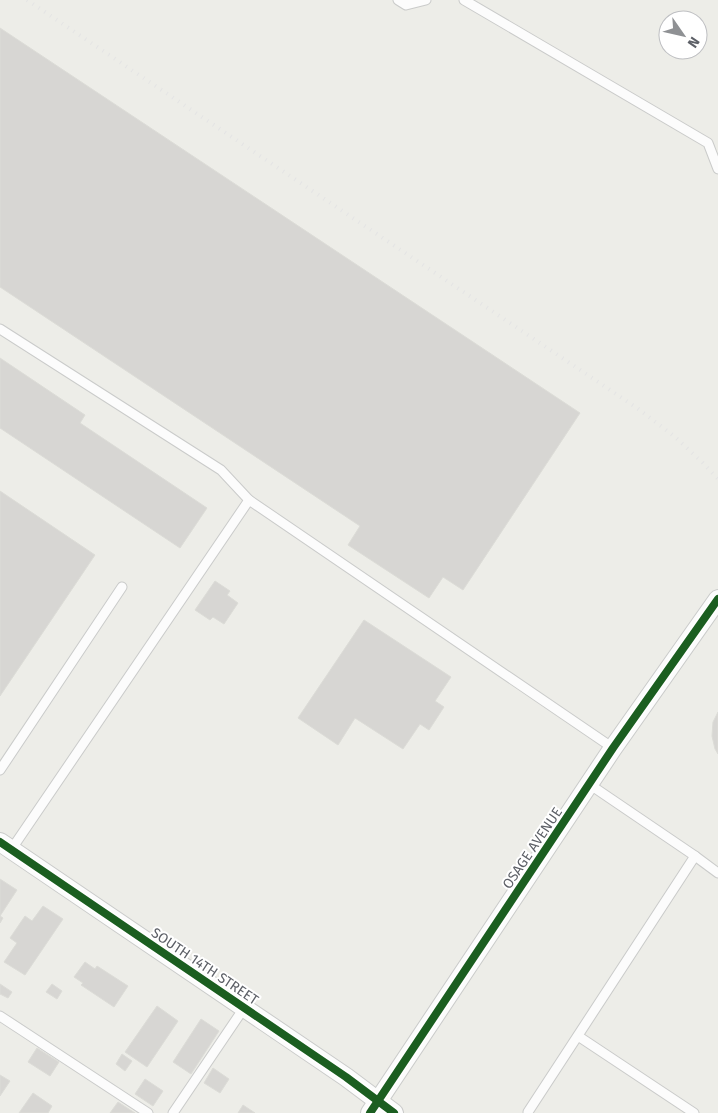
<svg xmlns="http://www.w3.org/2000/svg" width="718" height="1113" font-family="'Fira Sans',sans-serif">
<rect width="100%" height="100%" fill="#edede8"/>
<g fill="#d7d6d3" stroke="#dcdcd7">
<polygon points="0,28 580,413 463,590 443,577 429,598 348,545 360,526 0,287"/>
<polygon points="0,358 85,415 80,423 207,508 180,548 0,428"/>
<polygon points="0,491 95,555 0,696"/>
<polygon points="215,581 230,591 227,595 238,603 224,624 213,617 210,620 195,610"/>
<polygon points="364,620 451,677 435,701 444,707 429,730 420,724 403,749 355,718 338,745 298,718"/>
<polygon points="718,712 718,754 715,749 712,736 713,722"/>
<polygon points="0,879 17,890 0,916 3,918 0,923"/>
<polygon points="43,906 63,919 25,975 4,962 17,943 10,938 25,916 32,921"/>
<polygon points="85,962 95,969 97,966 128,986 114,1007 81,985 83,983 74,977"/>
<polygon points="0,984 12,992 8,998 0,994"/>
<polygon points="52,984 62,991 57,999 46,992"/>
<polygon points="157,1006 178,1021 147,1067 125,1052"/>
<polygon points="201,1019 219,1031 191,1074 173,1062"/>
<polygon points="37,1048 59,1062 50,1076 28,1062"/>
<polygon points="122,1054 132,1061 125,1071 116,1064"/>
<polygon points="213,1068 229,1079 220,1093 204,1083"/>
<polygon points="0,1075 10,1081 0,1096"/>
<polygon points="145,1079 163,1091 153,1106 135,1094"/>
<polygon points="33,1093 52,1106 48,1113 19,1113"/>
<polygon points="118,1102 135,1113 110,1113"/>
<polygon points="243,1105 255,1113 238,1113"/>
</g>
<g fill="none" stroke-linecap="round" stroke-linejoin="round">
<g stroke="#cacbca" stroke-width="11">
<g id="service">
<polyline points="398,0 406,5 426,0"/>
<polyline points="464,0 708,143 718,169"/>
<polyline points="0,329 221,470 249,500 613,748"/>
<polyline points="0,770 122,587"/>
<polyline points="11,850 249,500"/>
<polyline points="695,856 718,873"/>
<polyline points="0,1016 148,1113"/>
<polyline points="578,1036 694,1113"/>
<polyline points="528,1112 695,856 589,784"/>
<polyline points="173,1113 244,1008"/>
</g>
</g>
<g stroke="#cacbca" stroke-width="20">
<g id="minor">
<polyline points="0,842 346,1077 394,1113"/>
<polyline points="370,1113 613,748 718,599"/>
</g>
</g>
<use href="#service" stroke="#fcfcfc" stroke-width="9"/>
<use href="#minor" stroke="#fcfcfc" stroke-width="18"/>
<polyline stroke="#e4e4e4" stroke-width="4" stroke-dasharray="1 6" stroke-linecap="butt" points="27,0 637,408 674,436 703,463 718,479"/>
<g stroke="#fff" stroke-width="11">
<g id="cycleway">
<polyline points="0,842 346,1077 394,1113"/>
<polyline points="370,1113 613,748 718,599"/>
</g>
</g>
<use href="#cycleway" stroke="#1b5e20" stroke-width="8"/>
</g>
<g text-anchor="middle" stroke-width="4" stroke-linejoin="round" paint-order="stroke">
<g font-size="14" fill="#5d6067" stroke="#fff">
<text transform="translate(532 848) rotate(-56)" y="5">OSAGE AVENUE</text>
<text transform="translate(205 966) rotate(34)" y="5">SOUTH 14TH STREET</text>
</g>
</g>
<g transform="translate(683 35) rotate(124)"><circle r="24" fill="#ffffff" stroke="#bebfc2"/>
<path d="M0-4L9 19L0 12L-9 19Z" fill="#8f9194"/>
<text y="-8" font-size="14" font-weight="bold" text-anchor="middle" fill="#5d6067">N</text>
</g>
</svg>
